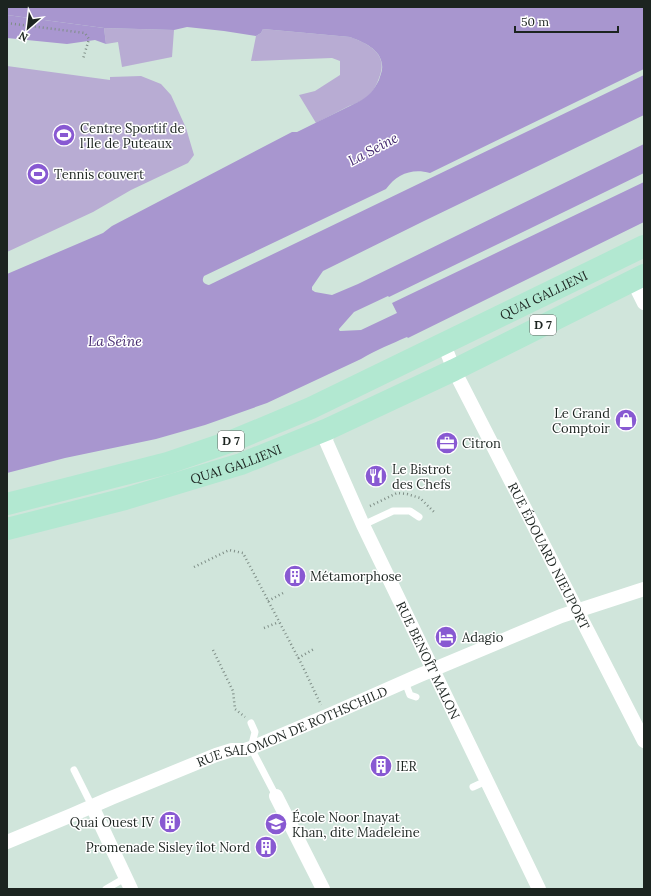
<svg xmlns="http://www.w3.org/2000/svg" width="651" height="896" font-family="Lora,serif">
<rect width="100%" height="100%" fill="#d0e5db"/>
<g fill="#b8acd3">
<polygon points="104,28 174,30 172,57 122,67 118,42 106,44"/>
<path d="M263 29 350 37C369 44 389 54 379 78 377 84 373 92 368 96 363 101 356 103 349 106 338 112 327 117 316 123L299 95 315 91 340 75V61L332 58 251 61 256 36 261 33Z"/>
<polygon points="7,66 110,80 110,77 141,76 161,84 171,95 186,128 194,155 188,163 131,190 93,212 7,252"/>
</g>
<polygon fill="#a997d0" points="7,15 104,28 106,44 95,40 67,44 7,38"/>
<path fill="#a896cf" d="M7 7H644V69L430 173C412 168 397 174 386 189L204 276C201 281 204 284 209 285L644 75V115L424 221 323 271 312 287V290L315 292 332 295 358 284 644 144V173L389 297 388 296 354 312 339 329V330L340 331 361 330 397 313 392 303 644 182V222L408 338 407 337C391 344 376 350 361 359L267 403 205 425 156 439 65 458 7 473V274L103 233 112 226 292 132H297L360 101C369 96 374 90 379 80 380 76 383 70 382 65 381 49 363 42 350 37L263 29 261 33 256 36 224 31 187 27 174 30 104 28 7 15Z"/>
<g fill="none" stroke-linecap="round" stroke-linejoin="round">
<g stroke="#7e8d86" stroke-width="2.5" stroke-dasharray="1 3" stroke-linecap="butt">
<polyline points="7,23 85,33 89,39 83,59"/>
<polyline points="370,506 397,493 407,494 420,498 434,512"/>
<polyline points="194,567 229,550 243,553 302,665 321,705"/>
<polyline points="268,601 285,592"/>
<polyline points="264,628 279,622"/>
<polyline points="213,650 233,691 235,709 245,717"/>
<polyline points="298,658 314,649"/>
</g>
<g stroke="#fff" stroke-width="7">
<polyline points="363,525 393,511 410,511 419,517"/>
<polyline points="405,682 410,695 416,697"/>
<polyline points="251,723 255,732 251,748 276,796"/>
<polyline points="74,770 92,806"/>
<polyline points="473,787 486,781"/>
<polyline points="106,889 125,878"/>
</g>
<g stroke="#fff" stroke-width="14">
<polyline points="633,281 644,303"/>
<path id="s1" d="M443 344 447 352 454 370 644 741"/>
<path id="s2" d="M328 429 326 441 363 525 539 889"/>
<polyline points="276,796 323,889"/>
<polyline points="92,806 131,889"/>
<path id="s3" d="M7 842 72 815 111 798 216 755 232 750H245L251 748 327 716 420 675 561 616 644 589"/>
</g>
<g stroke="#b2e8d1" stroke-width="22">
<path id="s4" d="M7 504 168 463 232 441 311 408 644 246"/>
<path id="s5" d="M7 529 125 499 241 464 328 429 454 370 644 275"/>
</g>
</g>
<defs>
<g id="stadium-disc" transform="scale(1.15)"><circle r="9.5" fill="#8859d2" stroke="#fff"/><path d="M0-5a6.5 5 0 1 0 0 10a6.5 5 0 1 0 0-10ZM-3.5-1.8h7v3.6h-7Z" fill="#fff"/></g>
<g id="shop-disc" transform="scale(1.15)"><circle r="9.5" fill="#8859d2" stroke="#fff"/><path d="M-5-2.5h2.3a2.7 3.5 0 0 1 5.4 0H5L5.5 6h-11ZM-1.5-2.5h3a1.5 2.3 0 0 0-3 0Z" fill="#fff"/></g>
<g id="office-disc" transform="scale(1.15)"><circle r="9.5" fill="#8859d2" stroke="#fff"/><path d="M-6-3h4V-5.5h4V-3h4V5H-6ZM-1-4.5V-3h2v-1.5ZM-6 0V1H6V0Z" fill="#fff"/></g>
<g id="restaurant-disc" transform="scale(1.15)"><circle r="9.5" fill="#8859d2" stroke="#fff"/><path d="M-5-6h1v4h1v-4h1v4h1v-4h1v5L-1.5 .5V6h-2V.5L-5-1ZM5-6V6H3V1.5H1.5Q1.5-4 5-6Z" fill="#fff"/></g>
<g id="building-disc" transform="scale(1.15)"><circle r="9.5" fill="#8859d2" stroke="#fff"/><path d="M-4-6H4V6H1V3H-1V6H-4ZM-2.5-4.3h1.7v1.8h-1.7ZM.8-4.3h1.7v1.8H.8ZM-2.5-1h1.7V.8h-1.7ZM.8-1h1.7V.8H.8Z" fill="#fff"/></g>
<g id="hotel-disc" transform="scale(1.15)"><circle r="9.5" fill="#8859d2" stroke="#fff"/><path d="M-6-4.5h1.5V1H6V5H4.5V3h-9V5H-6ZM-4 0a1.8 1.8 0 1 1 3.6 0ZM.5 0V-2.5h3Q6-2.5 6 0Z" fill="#fff"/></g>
<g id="school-disc" transform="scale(1.15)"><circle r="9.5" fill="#8859d2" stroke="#fff"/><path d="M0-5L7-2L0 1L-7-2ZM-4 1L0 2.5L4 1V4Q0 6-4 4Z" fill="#fff"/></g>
</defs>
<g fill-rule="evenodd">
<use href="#stadium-disc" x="64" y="135"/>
<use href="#stadium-disc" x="38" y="174"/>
<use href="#shop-disc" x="626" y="420"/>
<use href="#office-disc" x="447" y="443"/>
<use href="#restaurant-disc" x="376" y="476"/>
<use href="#building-disc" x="295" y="576"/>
<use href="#hotel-disc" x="446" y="637"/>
<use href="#building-disc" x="381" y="766"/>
<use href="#building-disc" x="170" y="822"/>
<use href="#school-disc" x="276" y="824"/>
<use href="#building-disc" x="266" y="847"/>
</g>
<g text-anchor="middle" stroke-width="3" stroke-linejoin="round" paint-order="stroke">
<g fill="#fff" stroke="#606663" stroke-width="1">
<rect x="530" y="315" width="26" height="20" rx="3"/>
<rect x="218" y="431" width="26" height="20" rx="3"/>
</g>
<g font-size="12" font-weight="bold" fill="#1c2420">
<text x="543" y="329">D 7</text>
<text x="231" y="445">D 7</text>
</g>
<g font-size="13" fill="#1c2420" stroke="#fff" text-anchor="start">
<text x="80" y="133">Centre Sportif de<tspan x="80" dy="15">l'Ile de Puteaux</tspan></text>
<text x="54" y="179">Tennis couvert</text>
<text x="610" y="418" text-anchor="end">Le Grand<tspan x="610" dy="15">Comptoir</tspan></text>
<text x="462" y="448">Citron</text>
<text x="392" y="474">Le Bistrot<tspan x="392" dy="15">des Chefs</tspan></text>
<text x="310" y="581">Métamorphose</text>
<text x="462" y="642">Adagio</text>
<text x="396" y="771">IER</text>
<text x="292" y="822">École Noor Inayat<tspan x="292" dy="15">Khan, dite Madeleine</tspan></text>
<text x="154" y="827" text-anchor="end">Quai Ouest IV</text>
<text x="250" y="852" text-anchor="end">Promenade Sisley îlot Nord</text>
</g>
<g font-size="13" fill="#1c2420" stroke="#fff">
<text dy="5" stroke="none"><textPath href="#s4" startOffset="578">QUAI GALLIENI</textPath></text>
<text dy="5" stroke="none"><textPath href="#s5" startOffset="238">QUAI GALLIENI</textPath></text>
<text dy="5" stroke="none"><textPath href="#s1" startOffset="237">RUE ÉDOUARD NIEUPORT</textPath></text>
<text dy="5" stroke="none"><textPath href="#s2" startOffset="254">RUE BENOÎT MALON</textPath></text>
<text dy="5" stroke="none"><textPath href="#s3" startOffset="308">RUE SALOMON DE ROTHSCHILD</textPath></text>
</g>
<g font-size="14" font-style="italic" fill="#472c71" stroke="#fff">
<text transform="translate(373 149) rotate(-28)" y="5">La Seine</text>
<text x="115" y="346">La Seine</text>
</g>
</g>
<rect width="651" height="896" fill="none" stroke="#1c2420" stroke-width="16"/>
<g transform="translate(28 28) rotate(208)" stroke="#ffffff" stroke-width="3" paint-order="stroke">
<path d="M0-3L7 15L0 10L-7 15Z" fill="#1c2420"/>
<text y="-6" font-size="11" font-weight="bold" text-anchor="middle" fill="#1c2420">N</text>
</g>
<path d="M515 26v6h103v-6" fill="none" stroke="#1c2420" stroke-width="2"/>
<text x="521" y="26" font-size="12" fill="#1c2420" stroke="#ffffff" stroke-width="3" paint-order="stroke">50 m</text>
</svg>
